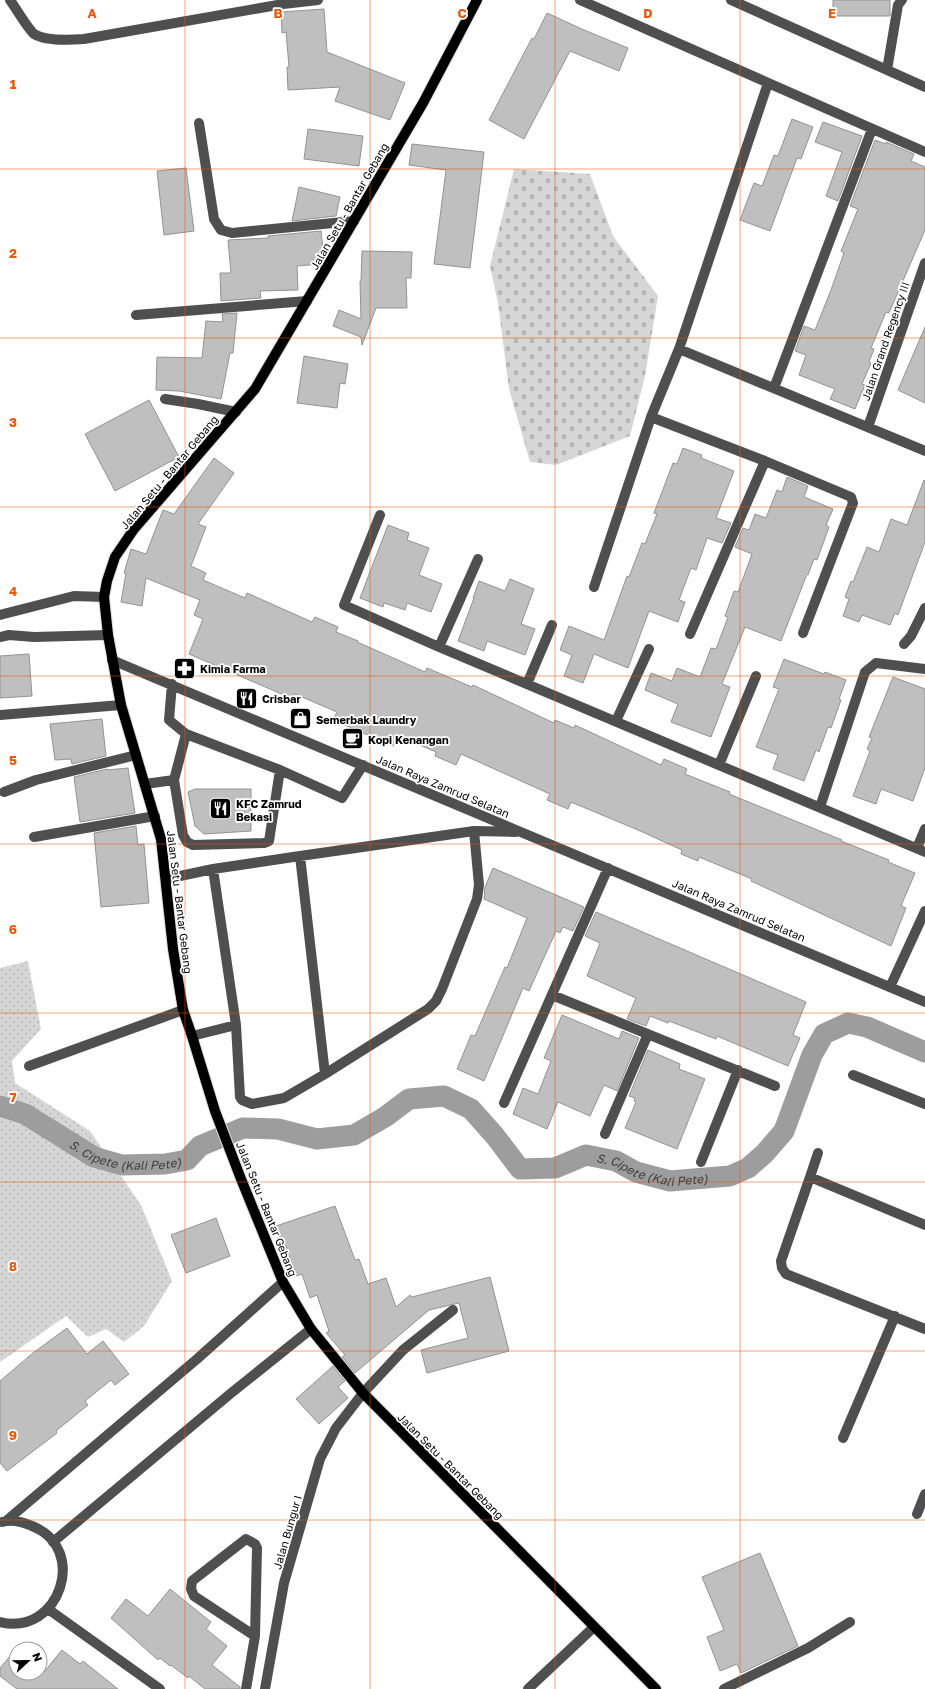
<svg xmlns="http://www.w3.org/2000/svg" width="925" height="1689" font-family="'Golos Text',sans-serif">
	<style>
		.grass { fill: url(#grass-dots) }
		.cemetery { fill: url(#cemetery-stones) }
		.lines { fill: none; stroke-linecap: round; stroke-linejoin: round }
		.canal { stroke: #9d9d9d; stroke-width: 21 }
		.building { fill: #bfbfbf; stroke: #939393 }
		.major-casing { stroke: #dbdbdb; stroke-width: 12 }
		.minor { stroke: #4f4f4f; stroke-width: 10 }
		.major { stroke: #000; stroke-width: 10 }
		.grid { fill: none; stroke: #e8590c; stroke-width: 1; stroke-opacity: 0.55 }
		.labels { text-anchor: middle; dominant-baseline: central; stroke-width: 3.5; stroke-linejoin: round; paint-order: stroke }
		.street-label { font-size: 11px; fill: #000; stroke: #fff }
		.poi-label { font-size: 11px; font-weight: bold; fill: #000; stroke: #fff; text-anchor: start }
		.water-label { font-size: 12px; font-style: italic; fill: #3e3e3e; stroke: #fff }
		.grid-label { font-size: 13px; text-anchor: middle; font-weight: bold; fill: #e8590c; stroke: #fff; stroke-width: 3.5; stroke-linejoin: round; paint-order: stroke }
	</style>
	<defs>
		<pattern id="grass-dots" width="8" height="8" patternUnits="userSpaceOnUse"><rect width="8" height="8" fill="#d6d6d6"/><path d="M2 2h.1M6 6h.1" fill="none" stroke="#b6b6b6" stroke-width="1.8" stroke-linecap="round"/></pattern>
		<pattern id="cemetery-stones" width="16" height="16" patternUnits="userSpaceOnUse"><rect width="16" height="16" fill="#d6d6d6"/><path d="M2 7V4a2 2 0 0 1 4 0v3zM10 15v-3a2 2 0 0 1 4 0v3z" fill="#b6b6b6"/></pattern>
	</defs>
	<rect width="100%" height="100%" fill="#fff"/>
	<path class="grass" d="M28,961L41,1029L12,1061L15,1083L90,1131L141,1205L172,1281L144,1326L124,1342L106,1329L88,1337L66,1316L0,1362V968Z"/>
	<path class="cemetery" d="M514,169L590,174L613,236L658,296L645,376L630,436L556,465L530,462L509,389L498,303L490,266Z"/>
	<g class="lines">
		<path class="canal" id="s1" d="M0,1106L25,1114L94,1157L122,1165L165,1164L187,1160L200,1146L243,1128L278,1129L317,1139L354,1135L385,1117L409,1099L444,1096L471,1109L495,1136L520,1169L555,1168L586,1155L616,1161L636,1172L670,1181L730,1176L748,1168L764,1154L784,1131L812,1055L824,1034L848,1023L867,1027L925,1052"/>
	</g>
	<path class="building" d="M833,0H890V16H833Z
		M324,9L327,52L405,83L390,120L335,101L340,87L288,90L287,67H289L286,32L282,33L281,12Z
		M547,13L584,30L628,48L619,71L570,51L524,139L489,120L532,38L534,39Z
		M792,119L813,127L801,159L797,158L770,231L740,220L754,183L762,186L774,155L778,156Z
		M823,122L862,136L838,201L826,196L842,152L815,142Z
		M308,129L363,136L359,166L304,159Z
		M875,140L886,144V142L914,154L911,161L925,167V230L889,313L886,312L871,348L874,349L869,362L871,363L862,384L865,385L855,409L830,399L835,389L799,375L806,355L795,351L804,326L815,330L831,290L844,253L841,251L858,209L850,206Z
		M412,144L484,152L470,268L434,264L446,170L409,165Z
		M186,168L194,231L164,235L157,171Z
		M299,187L340,197L336,216L292,221Z
		M321,231L324,259L321,264L297,266L298,290L260,291L261,298L221,301L220,273H231L228,240L268,238V236Z
		M362,251L412,252L411,278H406L407,308H376L362,345L361,337L333,326L339,310L361,319L360,281H361Z
		M237,313L233,353H230L221,399L179,391L156,390L157,357L202,358L206,321L223,322L222,314Z
		M925,327V403L898,390Z
		M304,356L348,364L345,384L340,383L337,408L297,403Z
		M149,400L179,457L115,491L85,434Z
		M683,448L702,455L701,458L734,471L716,518L731,523L722,543L707,538L696,570L691,568L679,600L685,602L678,622L649,611L628,668L594,654L583,683L564,676L572,655L560,650L569,626L604,640L627,576L629,577L642,543L645,544L657,514L654,513L673,463L677,464Z
		M214,458L234,473L198,524L206,527L191,566L206,573L203,580L245,598L247,593L312,622L315,617L338,627L336,632L358,641L357,642L425,672L427,668L472,687L473,685L554,723L555,720L574,728L575,725L661,765L664,759L687,769L685,774L730,792L729,794L842,840L841,841L889,860L888,862L915,873L901,906L906,908L891,946L751,881L752,879L699,857L698,861L681,854L682,850L638,830L571,802L568,809L547,800L550,794L461,754L456,765L435,756L436,752L397,735L393,746L333,720L337,712L295,694L293,699L189,654L203,619L194,615L200,600L146,578L142,606L121,602L126,573H124L131,549L146,554L163,510L174,514Z
		M787,477L808,486L804,497L833,509L826,525L829,527L817,560L814,559L808,575L807,574L781,641L745,627L722,684L730,687L711,737L671,722L678,704L645,690L651,673L672,681L677,668L700,677L711,648L716,649L728,617L725,616L734,591L738,592L752,554L735,547L743,528L749,530L755,514L766,518L777,490L782,492Z
		M924,480L925,481V542L898,615L895,613L890,625L862,615L859,622L843,616L849,599L845,597L851,581L853,582L867,547L879,552L891,519L907,525Z
		M388,525L409,533L407,540L429,548L419,575L442,584L431,612L407,603L405,610L384,603L383,607L360,598Z
		M510,579L534,589L521,624L535,629L525,655L487,641L484,651L458,641L474,598H473L479,581L505,591Z
		M29,654L32,696L0,698V656Z
		M784,659L824,674L825,672L846,680L839,699L841,700L831,728L828,727L819,752L816,750L804,781L773,769L778,755L756,747L779,689L773,687Z
		M893,677L925,689V768L913,801L881,789L876,804L853,796L870,751L867,749L872,738L869,737Z
		M102,719L106,756L72,764L71,759L55,760L50,724Z
		M128,768L135,813L80,822L74,777L107,769V770Z
		M195,789H251V831L204,834L195,826L188,792Z
		M136,826L138,845L144,844L149,903L101,907L94,833Z
		M493,868L584,907L573,931L563,927L560,933L556,931L529,991L523,988L484,1081L457,1069L471,1035L475,1036L505,967L507,968L527,918L484,899L485,887Z
		M596,912L806,1002L793,1035L800,1038L788,1066L717,1036L716,1039L669,1021L668,1023L650,1016L646,1026L627,1019L636,998L587,976L600,943L585,936Z
		M562,1015L619,1039L622,1031L639,1038L617,1091L604,1085L590,1116L558,1102L547,1129L513,1114L523,1088L538,1094L551,1061L544,1058Z
		M648,1050L680,1064L679,1069L705,1079L677,1149L625,1128L636,1102L634,1101L635,1098L629,1096Z
		M335,1206L355,1260L359,1259L368,1284L386,1278L396,1307L410,1295L412,1297L490,1277L509,1351L427,1373L421,1350L468,1338L459,1303L429,1310L355,1373L342,1357L345,1355L326,1333L329,1331L317,1295L310,1298L302,1274L296,1276L286,1246L283,1247L276,1226Z
		M216,1218L230,1256L186,1273L171,1235Z
		M67,1328L87,1354L103,1341L129,1374L115,1385L111,1380L85,1401L88,1405L56,1431L57,1433L7,1471L0,1463V1381L33,1353Z
		M333,1366L345,1381L338,1387L348,1398L319,1424L296,1399Z
		M760,1553L798,1646L741,1673L737,1664L720,1671L707,1637L724,1630L702,1577Z
		M170,1589L211,1622L206,1629L227,1646L212,1665L240,1687V1689H205L189,1676L188,1678L171,1665L170,1666L160,1658L158,1660L111,1618L126,1599L148,1616Z
		M16,1649V1673H40V1669L44,1672L62,1650L80,1664L83,1661L118,1689H17L0,1676V1668Z"/>
	<g class="lines">
		<defs>
			<path id="major" d="M477,0L423,103L255,389L134,529L115,557L107,581L104,597L108,635L121,705L161,839L173,949L183,1010L192,1036L215,1111L241,1179L283,1282L311,1329L363,1393L656,1689"/>
		</defs>
		<use href="#major" class="major-casing"/>
		<path class="minor" d="M10,0C15,7 28,29 34,34C45,41 71,40 84,39L283,4L318,0
			M580,0L925,152
			M731,0L925,87
			M887,70L898,5L902,0
			M768,83L679,349L651,417L765,461L851,497L853,503L803,633
			M199,123L214,219L221,230L232,233L354,221
			M136,315L307,301
			M679,349L925,451
			M774,388L872,129
			M165,399L198,404L236,412
			M868,427L925,263
			M380,515L344,605L439,647L925,852
			M594,587L651,417
			M0,615L74,596L104,597
			M690,634L765,461
			M0,637L9,635L34,637L108,635
			M904,644L911,636L925,608
			M439,647L478,559
			M112,660L925,1002
			M172,684L169,720L186,734L280,770L342,798L363,765
			M527,684L552,625
			M0,715L121,705
			M616,721L649,649
			M186,734L174,780L183,835L187,842L193,845L264,843L269,841L280,770
			M719,765L756,676
			M145,784L174,780
			M4,792L36,780L136,755
			M820,807L865,672L876,663L925,669
			M34,837L155,816
			M917,848L925,829
			M300,856L325,1074
			M213,869L236,1025L240,1097L242,1100L252,1104L284,1098L325,1074L428,1009L436,1001L442,989L477,899L479,885L474,831
			M166,879L213,869L300,856L474,831L516,832
			M890,987L925,911
			M552,995L775,1086
			M192,1036L236,1025
			M29,1066L183,1010
			M853,1075L925,1104
			M504,1103L608,868
			M605,1134L648,1034
			M701,1162L738,1070
			M810,1177L818,1153
			M925,1225L810,1177L781,1261L782,1268L786,1274L925,1329
			M843,1438L895,1316
			M917,1514L925,1494
			M6,1521L197,1359L283,1282
			M53,1542L230,1394L311,1329
			M48,1609L160,1689
			M0,1622C60,1637 89,1548 32,1526C23,1522 12,1519 2,1522
			M246,1689L255,1636L257,1548L255,1544L246,1539L192,1581L191,1589L194,1596L255,1636
			M265,1689L284,1583L320,1459L336,1428L363,1393L403,1350L453,1310
			M528,1689L594,1627
			M724,1689L808,1648L850,1622"/>
		<use href="#major" class="major"/>
	</g>
	<path class="grid" d="M185,0V1689M370,0V1689M555,0V1689M740,0V1689M0,169H925M0,338H925M0,507H925M0,676H925M0,844H925M0,1013H925M0,1182H925M0,1351H925M0,1520H925"/>
	<defs>
		<symbol id="pharmacy-square" viewBox="-11 -11 22 22"><rect x="-9" y="-9" width="18" height="18" rx="4" fill="#000" stroke="#fff"/><path d="M-2-6h4v4h4v4h-4v4h-4v-4h-4v-4h4Z" fill="#fff"/></symbol>
		<symbol id="restaurant-square" viewBox="-11 -11 22 22"><rect x="-9" y="-9" width="18" height="18" rx="4" fill="#000" stroke="#fff"/><path d="M-5-6h1v4h1v-4h1v4h1v-4h1v5L-1.5 .5V6h-2V.5L-5-1ZM5-6V6H3V1.5H1.5Q1.5-4 5-6Z" fill="#fff"/></symbol>
		<symbol id="shop-square" viewBox="-11 -11 22 22"><rect x="-9" y="-9" width="18" height="18" rx="4" fill="#000" stroke="#fff"/><path d="M-5-2.5h2.3a2.7 3.5 0 0 1 5.4 0H5L5.5 6h-11ZM-1.5-2.5h3a1.5 2.3 0 0 0-3 0Z" fill="#fff"/></symbol>
		<symbol id="cafe-square" viewBox="-11 -11 22 22"><rect x="-9" y="-9" width="18" height="18" rx="4" fill="#000" stroke="#fff"/><path d="M-5.5-4.5H6V0H3Q3 3.5 0 3.5H-2.5Q-5.5 3.5-5.5 0ZM3-3.2v2h1.7v-2ZM-6 4.5H4V6H-6Z" fill="#fff"/></symbol>
	</defs>
	<g fill-rule="evenodd">
		<use href="#pharmacy-square" x="172" y="656" width="25" height="25"/>
		<use href="#restaurant-square" x="234" y="686" width="25" height="25"/>
		<use href="#shop-square" x="288" y="706" width="25" height="25"/>
		<use href="#cafe-square" x="340" y="726" width="25" height="25"/>
		<use href="#restaurant-square" x="208" y="796" width="25" height="25"/>
	</g>
	<g class="labels">
		<g class="street-label">
			<text transform="translate(349 206) rotate(-60)">Jalan Setu - Bantar Gebang</text>
			<text transform="translate(885 341) rotate(-71)">Jalan Grand Regency III</text>
			<text transform="translate(169 472) rotate(-50)">Jalan Setu - Bantar Gebang</text>
			<text transform="translate(443 786) rotate(23)">Jalan Raya Zamrud Selatan</text>
			<text transform="translate(180 902) rotate(83)">Jalan Setu - Bantar Gebang</text>
			<text transform="translate(739 910) rotate(23)">Jalan Raya Zamrud Selatan</text>
			<text transform="translate(267 1209) rotate(68)">Jalan Setu - Bantar Gebang</text>
			<text transform="translate(451 1466) rotate(45)">Jalan Setu - Bantar Gebang</text>
			<text transform="translate(287 1532) rotate(-74)">Jalan Bungur I</text>
		</g>
		<g class="poi-label">
			<text x="200" y="668">Kimia Farma</text>
			<text x="262" y="698">Crisbar</text>
			<text x="316" y="719">Semerbak Laundry</text>
			<text x="368" y="739">Kopi Kenangan</text>
			<text x="236" y="803">KFC Zamrud<tspan x="236" dy="13">Bekasi</tspan></text>
		</g>
		<g class="water-label">
			<text stroke="none"><textPath href="#s1" startOffset="138">S. Cipete (Kali Pete)</textPath></text>
			<text stroke="none"><textPath href="#s1" startOffset="726">S. Cipete (Kali Pete)</textPath></text>
		</g>
	</g>
	<g class="grid-label">
		<text x="92" y="18">A</text>
		<text x="278" y="18">B</text>
		<text x="462" y="18">C</text>
		<text x="648" y="18">D</text>
		<text x="832" y="18">E</text>
		<text x="13" y="89">1</text>
		<text x="13" y="258">2</text>
		<text x="13" y="427">3</text>
		<text x="13" y="596">4</text>
		<text x="13" y="765">5</text>
		<text x="13" y="934">6</text>
		<text x="13" y="1102">7</text>
		<text x="13" y="1271">8</text>
		<text x="13" y="1440">9</text>
	</g>
	<g transform="translate(28 1661) rotate(68)"><circle r="19" fill="#ffffff" stroke="#999999"/>
	<path d="M0-3L7 15L0 10L-7 15Z" fill="#000000"/>
	<text y="-6" font-size="11" font-weight="bold" text-anchor="middle" fill="#000000">N</text>
	</g>
</svg>
